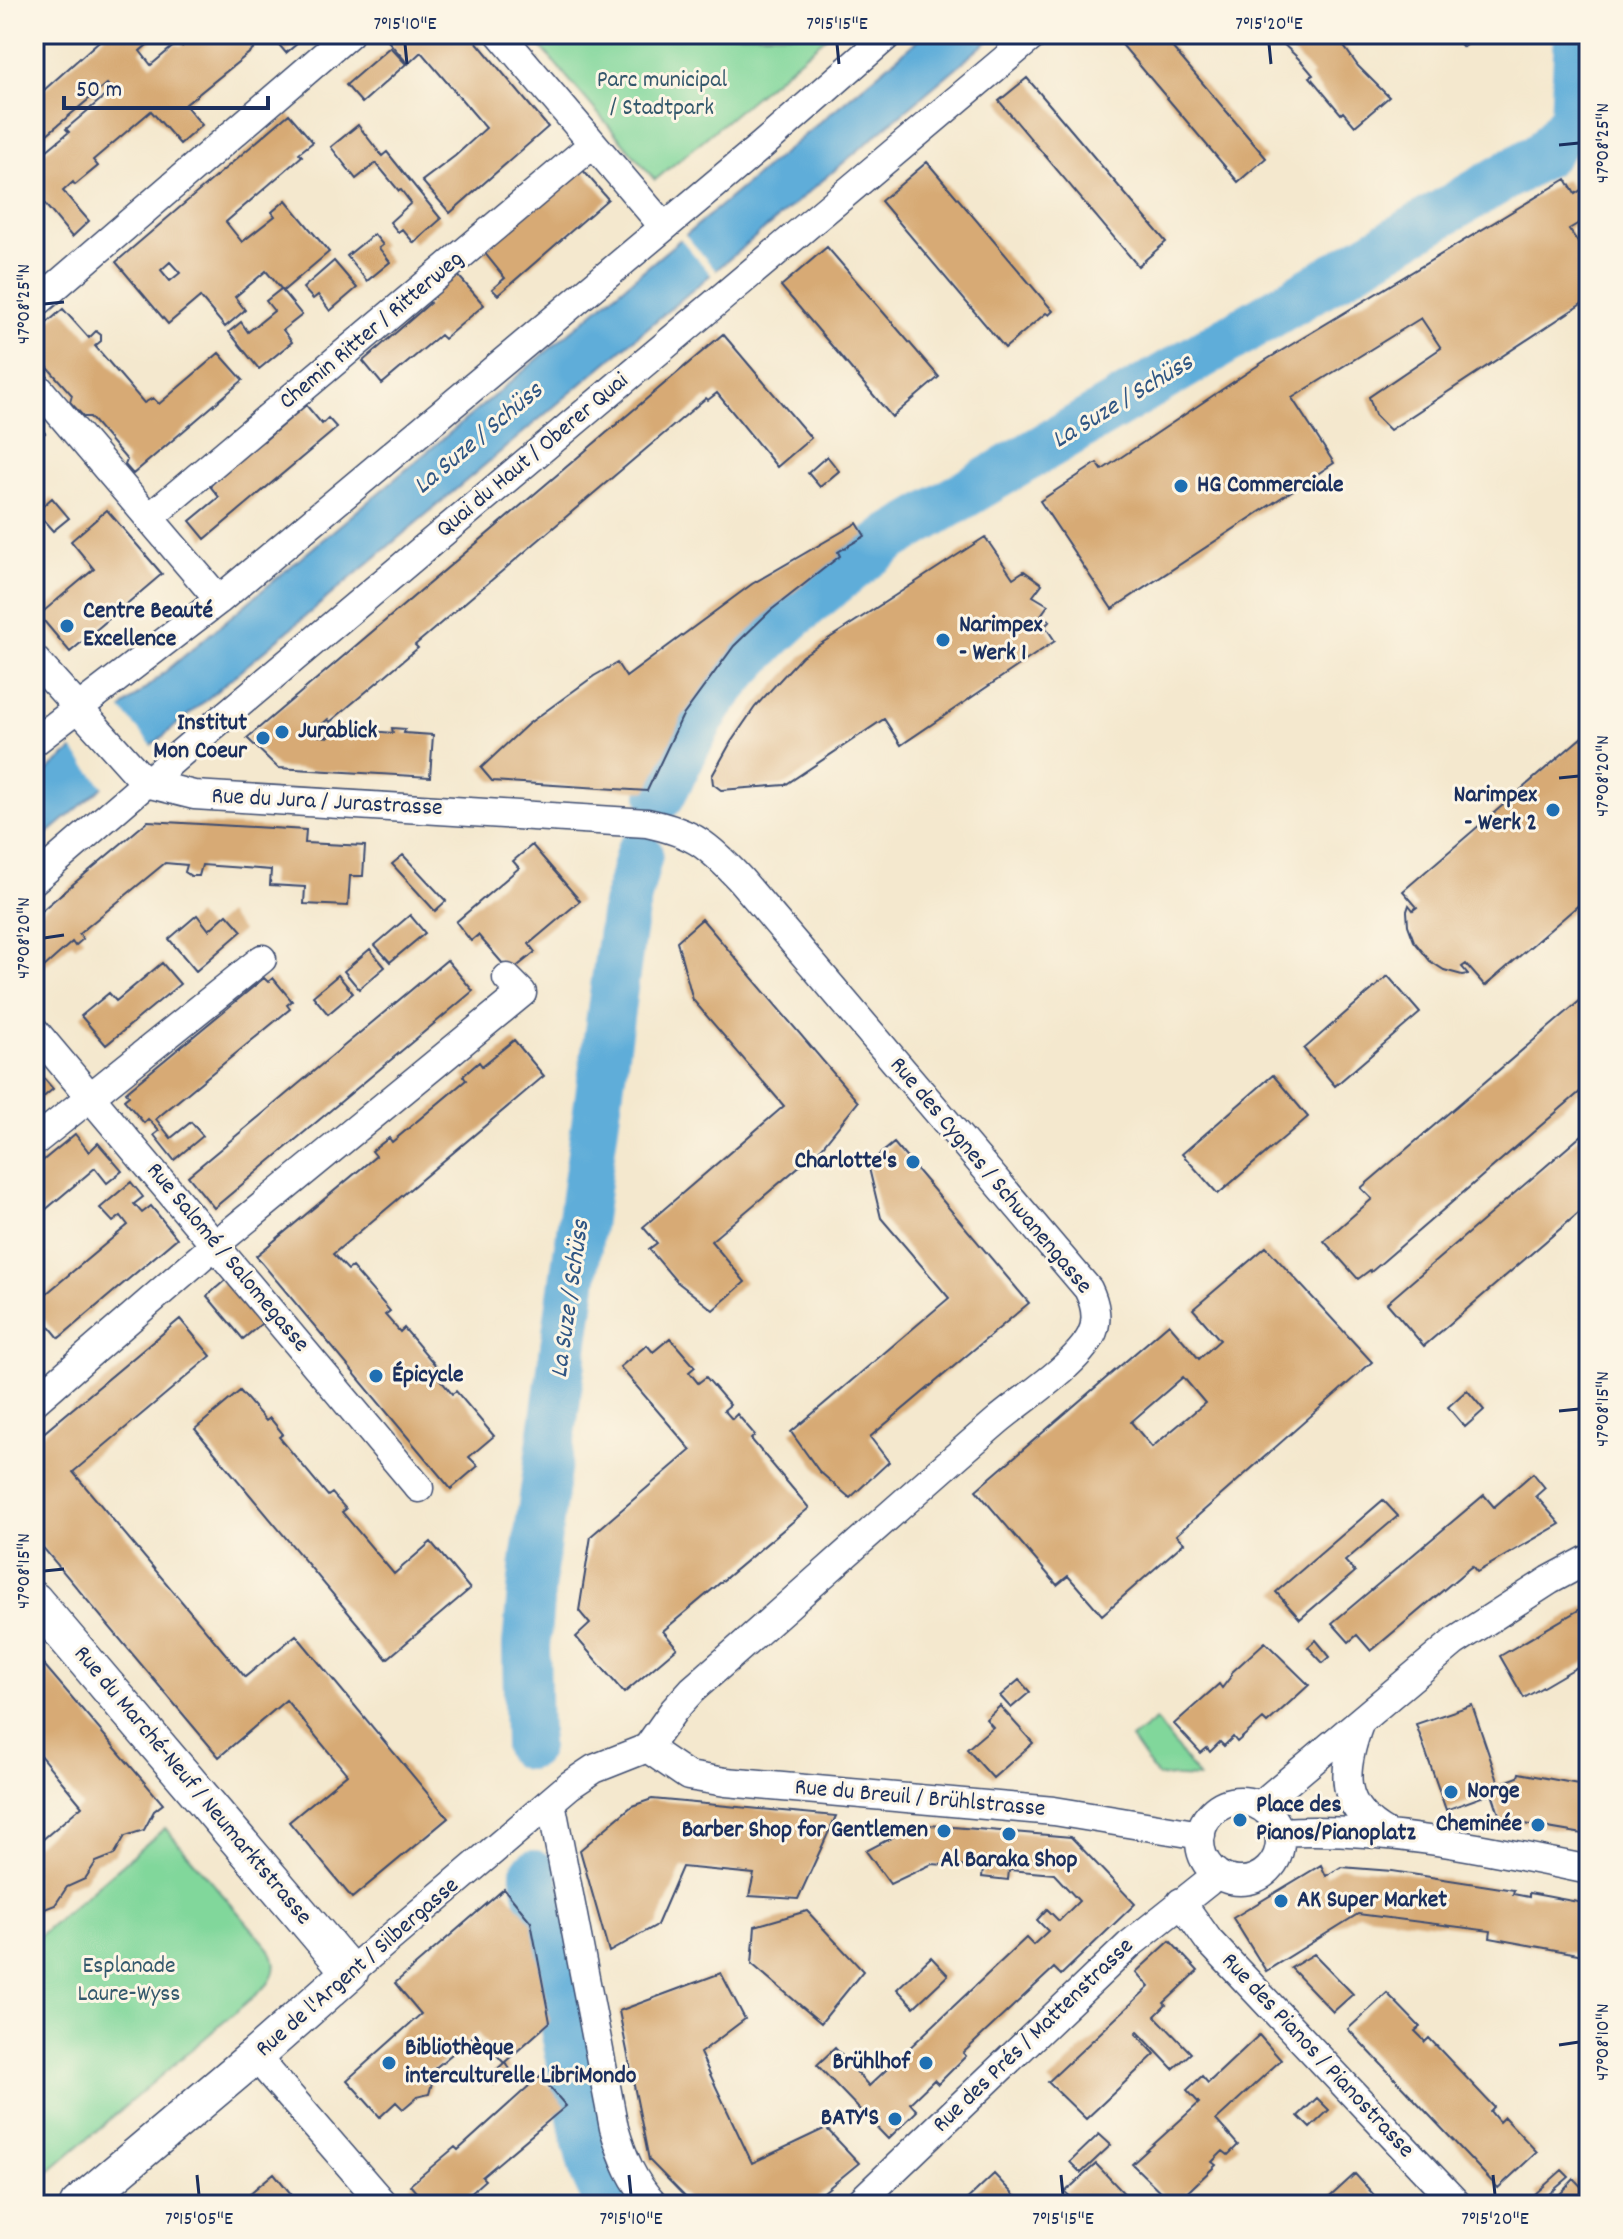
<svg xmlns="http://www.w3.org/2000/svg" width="1623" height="2239" font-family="Dekko,sans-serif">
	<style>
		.green { fill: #81d79b; stroke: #4e837c; stroke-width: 2 }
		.water { fill: #5fadd9; stroke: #3d6e9c; stroke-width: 2 }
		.pier { fill: #f4e8ce }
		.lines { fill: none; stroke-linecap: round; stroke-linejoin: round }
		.river { stroke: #5fadd9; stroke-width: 48 }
		.building { fill: #d7aa75; fill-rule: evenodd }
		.minor-casing { stroke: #3c4b6f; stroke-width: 31 }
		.major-casing { stroke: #3c4b6f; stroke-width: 39 }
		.minor { stroke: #fff; stroke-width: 28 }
		.major { stroke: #fff; stroke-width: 36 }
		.ticks { fill: none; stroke: #1b2f5e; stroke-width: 3 }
		.poi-dot { fill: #1f6fb2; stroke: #fcf5e5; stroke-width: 3 }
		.labels { text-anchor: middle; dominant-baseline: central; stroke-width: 6; stroke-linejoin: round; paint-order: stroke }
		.park-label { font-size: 24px; fill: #34596d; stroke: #fcf5e5 }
		.street-label { font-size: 24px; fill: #1b2f5e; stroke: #fcf5e5 }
		.poi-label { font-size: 24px; font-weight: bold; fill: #1b2f5e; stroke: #fcf5e5; text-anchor: start }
		.water-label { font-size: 26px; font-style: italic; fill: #2f5583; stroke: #fcf5e5 }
		.neatline { fill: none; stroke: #1b2f5e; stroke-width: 3 }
		.ticks-label { font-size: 20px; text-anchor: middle; fill: #1b2f5e }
	</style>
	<rect width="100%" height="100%" fill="#fcf5e5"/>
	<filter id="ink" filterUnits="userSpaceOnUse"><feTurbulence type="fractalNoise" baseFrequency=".0125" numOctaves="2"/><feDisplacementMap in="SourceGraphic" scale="16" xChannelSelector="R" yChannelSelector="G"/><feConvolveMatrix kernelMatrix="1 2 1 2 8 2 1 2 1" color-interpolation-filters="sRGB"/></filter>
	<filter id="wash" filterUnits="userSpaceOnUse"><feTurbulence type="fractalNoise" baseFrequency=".006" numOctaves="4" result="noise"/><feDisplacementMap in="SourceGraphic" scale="32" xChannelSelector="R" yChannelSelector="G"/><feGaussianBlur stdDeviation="1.8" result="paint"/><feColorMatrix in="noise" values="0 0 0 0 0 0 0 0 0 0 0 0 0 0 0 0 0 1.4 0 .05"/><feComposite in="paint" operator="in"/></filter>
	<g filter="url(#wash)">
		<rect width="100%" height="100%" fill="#f4e8ce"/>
		<path class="green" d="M530,34H830L655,180Z
			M1156,1720L1199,1778L1157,1776L1131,1739Z
			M165,1828L268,1947C277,1959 277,1973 267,1985L34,2184V1940Z"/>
		<path class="water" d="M925,34H996L34,845V782Z"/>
		<path class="pier" d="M683,232L718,273L713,277L678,236Z
			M119,706H124L121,709L152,746L156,743L157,747L106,790L72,749L68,750Z"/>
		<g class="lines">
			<path class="river" d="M661,796C678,764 693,728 714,699C763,633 828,586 892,537L1545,153L1574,118L1578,34
				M528,1746L526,1646L533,1570L625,909L639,854
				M534,1874L586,2142L594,2172L609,2205"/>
		</g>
		<g id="blocks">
			<path class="building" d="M34,34H52L34,49Z
				M107,34H160L140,51L151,65L176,44L182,46V40L188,34H241L254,49L185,105L202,125L180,144L151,111L93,160L98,166L75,185L73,182L63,191L89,221L72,237L34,191V161L69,132L66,129L112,90L107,84L34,145V99Z
				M270,34H300L304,38L286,53Z
				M382,34H470L548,127L450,213L422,181L455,156L486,128L421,52L408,64Z
				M1113,34H1161L1266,158L1238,182Z
				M1273,34H1335L1358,66L1389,97L1355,126L1343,112L1341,114L1310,77L1313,75L1302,62Z
				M1452,34H1479L1463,47Z
				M390,47L406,64L362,103L346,85Z
				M1027,78L1166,242L1138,266L999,101Z
				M289,114L313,142L299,153L302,156L226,222L242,242L275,216L272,212L286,200L329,252L283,291L266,271L235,297L245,310L225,327L200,297L168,324L116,262ZM170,262L180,273L170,281L161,270Z
				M358,125L382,156L387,152L441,219L414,243L402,229L398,232L390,222L411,203L401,190L399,191L376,163L356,179L331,147Z
				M927,162L1053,311L1049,315L1046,313L1005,348L881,201Z
				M581,168L608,199L498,295L492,289L505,278L483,251Z
				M1566,179L1575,194L1584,188L1589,196V217L1569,229L1589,259V299L1390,430L1375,415L1369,397L1441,348L1421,318L1292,398L1334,463L1112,609L1040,501L1097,463L1102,470L1266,360Z
				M374,234L383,245L379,248L390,262L367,281L347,256Z
				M827,247L939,377L892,417L781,286Z
				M334,261L357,288L330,311L318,295L313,299L303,288Z
				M456,273L484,305L444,339L440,335L382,384L363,361L430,303L427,298Z
				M281,289L302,315L283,330L292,342L259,369L229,332L241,322L248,332L274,311L266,301Z
				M63,309L89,338L96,331L101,335V341L95,346L144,403L153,398L159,404L219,353L243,380L133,474L125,465L127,460L90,417H84L70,402L72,395L34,352V334Z
				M723,334L811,438L777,467L717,393L708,400L706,398L415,645L418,648L330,722L328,719L317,729L312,728L311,735L328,737V729L335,731V725L347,726V729L393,733L392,728L405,729L404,733L433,735L430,777L278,768L247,738Z
				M306,405L322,424L328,418L337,428L205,539L190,521L219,497L210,486L261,437L264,441Z
				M34,420L45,433L34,442Z
				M827,456L839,471L820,487L808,473Z
				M52,498L69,518L53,531L36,512Z
				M107,510L162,574L70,652L39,615L94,569L71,541Z
				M857,523L865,536L838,552L840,556L770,611L734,646L682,717L647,791L492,781L481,768L528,724L594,676L617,663L626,677L752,584Z
				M985,537L1013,578L1024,571L1042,584L1033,596L1048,605L1041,615L1050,621L1045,626L1055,641L901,745L884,719L785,785L721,790L713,784L712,776L731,742L755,707L802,656Z
				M1589,731V896L1485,986L1466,964L1462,967L1468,974L1462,975L1444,970L1430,961L1414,941L1408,925L1407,911L1409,905L1413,910L1417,907L1403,891Z
				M148,821L306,830L305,843L365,846L363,876H350L348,906L304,904L305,887L270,885L271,870L202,865L199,876H191L185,872L187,865L165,863L86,928L79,934L83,939L75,946L72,942L34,976V917Z
				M532,845L580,901L529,944L535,952L510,972L478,935L471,941L456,922L519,868L513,861Z
				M403,855L446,901L435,911L392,864Z
				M227,914L242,931L196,971L169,939L197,915L209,930Z
				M410,915L425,933L390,962L375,945Z
				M702,919L858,1102L822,1147L711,1241L745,1282L713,1310L676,1281L649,1249L657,1243L643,1227L784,1106L693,1000L677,941Z
				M370,949L385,967L359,989L344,971Z
				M447,960L473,991L214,1208L188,1176Z
				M162,963L180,984L106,1045L81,1016L109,993L116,1001Z
				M338,975L353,993L328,1014L313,996Z
				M1388,976L1420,1013L1335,1086L1304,1049Z
				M264,978L268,982L273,978L292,1001L287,1005L290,1009L156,1119L171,1138L191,1122L203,1136L174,1160L154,1135L159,1131L152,1123L148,1119L144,1123L124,1100L129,1096L126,1092Z
				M1589,993V1084L1371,1272L1370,1270L1358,1279L1324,1241L1372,1199L1361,1188Z
				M514,1040L544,1076L333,1254L348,1270L352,1267L390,1311L385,1315L400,1332L404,1328L442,1373L438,1377L452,1394L456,1391L494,1436L469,1457L478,1466L451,1489L256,1256L376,1156L372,1151L389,1138L392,1142L466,1080L463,1076L479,1062L482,1066Z
				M34,1067L53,1089L34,1105Z
				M1273,1075L1308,1117L1218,1194L1182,1154Z
				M1589,1129V1204L1424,1346L1387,1303Z
				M75,1134L89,1152L98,1143L122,1171L107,1183L95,1168L38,1216L34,1211V1168Z
				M894,1143L1029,1303L870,1437L889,1462L850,1498L819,1471L791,1432L949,1298L881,1218L868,1164Z
				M131,1182L143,1197L134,1204L142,1213L151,1206L177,1238L59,1338L41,1316L34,1322V1304L128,1225L121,1216L113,1222L100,1208Z
				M1266,1247L1372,1362L1176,1535L1184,1543L1102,1615L1068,1576L1057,1585L976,1490L1169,1324L1199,1359L1220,1340L1193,1309ZM1183,1377L1205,1403L1152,1447L1131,1422Z
				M230,1276L267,1319L243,1339L207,1296Z
				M180,1319L211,1356L73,1472L245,1677L296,1635L448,1818L352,1898L289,1822L347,1774L286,1700L219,1757L34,1537V1441Z
				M670,1338L695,1367L689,1372L698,1383L706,1377L730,1405L724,1410L732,1419L737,1414L755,1435L751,1439L809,1508L663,1631L677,1648L624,1693L576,1637L590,1624L579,1611L591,1536L691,1450L620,1367L647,1345L653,1352Z
				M1467,1390L1484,1410L1465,1427L1448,1407Z
				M240,1391L266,1421L270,1418L283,1434L279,1437L328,1496L332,1493L346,1509L342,1512L394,1574L431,1542L470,1589L387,1659L195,1429Z
				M1533,1473L1545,1488L1536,1496L1560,1524L1477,1572L1472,1566L1371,1651L1357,1635L1349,1642L1332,1623L1484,1495L1494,1507Z
				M1383,1500L1398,1516L1345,1561L1355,1572L1300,1619L1276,1592Z
				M1589,1604V1660L1524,1698L1500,1656Z
				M1316,1640L1330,1657L1323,1663L1308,1647Z
				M1265,1642L1309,1685L1267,1723L1263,1719L1237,1742L1233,1737L1224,1746L1220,1742L1210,1752L1207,1748L1201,1753L1174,1724L1219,1684L1222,1688L1232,1675L1231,1673Z
				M34,1653L163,1804L154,1811L144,1830L125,1836L114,1855L96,1862L85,1879L67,1887L55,1905L37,1912L34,1917V1847L82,1806L34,1748Z
				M1019,1680L1030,1692L1011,1708L1000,1696Z
				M1472,1705L1499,1784L1518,1777L1519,1773L1589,1786V1835L1501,1820L1492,1793L1446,1810L1416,1724Z
				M1000,1706L1033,1743L993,1778L967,1749L993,1727L986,1719Z
				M652,1799L836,1816L798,1899L749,1896L754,1874L682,1867L657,1925L609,1952L580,1850L632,1806Z
				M929,1825L1071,1837L1135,1904L1061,1975L1054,1968L963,2053L966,2056L938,2084L934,2080L910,2103L917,2111L888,2139L817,2065L835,2048L869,2086L1026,1938L1033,1945L1048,1931L1037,1920L1047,1909L1059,1921L1079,1901L1054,1874L1009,1870L1008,1880L982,1877L983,1868L932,1864L890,1884L866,1851L906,1830Z
				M1321,1865L1326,1876L1341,1867L1392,1871L1514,1890L1513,1894L1529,1897V1893L1589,1904V1956L1490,1938L1491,1931L1358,1914L1266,1971L1233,1918Z
				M504,1889L531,1922L550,2022L505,2062L510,2069L493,2085L487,2078L504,2063L477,2033L427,2075L432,2083L429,2094L417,2097L403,2109L396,2102L380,2117L347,2080L421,2014L395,1983Z
				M807,1911L863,1971L821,2023L752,1964L755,1926Z
				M1170,1941L1198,1971L1164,2003L1166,2005L1155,2016L1191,2053L1173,2069L1138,2032L1136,2034L1155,2054L1086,2119L1048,2082L1149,1987L1136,1972Z
				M1314,1954L1353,1994L1333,2012L1291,1968Z
				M931,1957L948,1975L914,2007L897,1989Z
				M721,1973L745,2019L700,2053L752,2163L826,2128L859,2163L808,2205H693L649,2160L619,2011Z
				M1387,1993L1420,2027L1415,2031L1421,2037L1425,2042L1429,2038L1494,2107L1490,2111L1499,2122L1504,2117L1537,2152L1498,2188L1348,2029Z
				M1259,2035L1281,2060L1216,2120L1238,2145L1228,2155L1223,2151L1212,2162L1216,2165L1174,2205L1132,2164L1199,2103L1187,2090L1202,2076L1208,2083Z
				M540,2076L566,2106L482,2177L485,2180L467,2196L471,2197L478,2205H427L410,2185L455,2147L458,2150Z
				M1317,2098L1329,2110L1310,2128L1298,2116Z
				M1099,2134L1111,2145L1081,2173L1070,2162Z
				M1096,2164L1135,2205H1065L1072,2198L1065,2192Z
				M1562,2170L1569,2177L1541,2201L1535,2194Z
				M274,2173L300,2205H236Z
				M994,2174L1023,2205H961L976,2191Z
				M1355,2174L1383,2205H1321Z
				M1574,2179L1589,2195V2205H1550Z"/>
		</g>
	</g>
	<g filter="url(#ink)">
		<use href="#blocks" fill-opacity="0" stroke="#3c4b6f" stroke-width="2"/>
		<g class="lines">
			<defs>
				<path id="minor" d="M500,34L664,227
					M34,305L349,34
					M34,383L219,600
					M149,518L593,144
					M34,659L146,783L194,795L647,823C694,833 708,845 740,879L1088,1289C1095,1303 1099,1321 1091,1336C1076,1365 1023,1399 997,1421C894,1510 794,1601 692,1690L674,1710L647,1748
					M34,742L219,600L761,146L889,34
					M34,880L181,753L1035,34
					M34,1030L419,1488
					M34,1142L262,959
					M34,1402L216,1244L522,993L507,978
					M1359,1724C1342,1771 1338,1807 1387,1834
					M647,1748L688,1776L726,1782L1054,1811L1201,1835
					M1200 1841a40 40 0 1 1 80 0a40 40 0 1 1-80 0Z
					M551,1802L614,2128C623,2158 632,2181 654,2205
					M1259,1806L1454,1642L1550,1580L1589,1559
					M1280,1832C1383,1826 1488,1849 1589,1870
					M1181,1902L1209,1941L1458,2205
					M350,1972L570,1785L594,1769L647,1748
					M255,2056L384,2205
					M857,2205L1129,1945L1208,1882L1215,1872"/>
				<path id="major" d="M34,1600L350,1972L255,2056L78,2205"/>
			</defs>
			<use href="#minor" class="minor-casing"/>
			<use href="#major" class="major-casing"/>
			<use href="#minor" class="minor"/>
			<use href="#major" class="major"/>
		</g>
	</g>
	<path class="ticks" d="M405,44L407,64M837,44L839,64M1269,44L1271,64M1559,145L1579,143M44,304L64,302M1559,778L1579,776M44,938L64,935M1559,1411L1579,1409M44,1571L64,1569M1559,2045L1579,2042M197,2175L199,2195M629,2175L631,2195M1061,2175L1063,2195M1493,2175L1495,2195"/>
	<g class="poi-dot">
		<circle cx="1181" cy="486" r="8"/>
		<circle cx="67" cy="626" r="8"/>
		<circle cx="943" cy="640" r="8"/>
		<circle cx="282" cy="732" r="8"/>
		<circle cx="263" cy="738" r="8"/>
		<circle cx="1553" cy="810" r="8"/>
		<circle cx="913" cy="1162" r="8"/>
		<circle cx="376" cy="1376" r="8"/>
		<circle cx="1451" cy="1792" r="8"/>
		<circle cx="1240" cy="1820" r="8"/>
		<circle cx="1538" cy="1825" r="8"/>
		<circle cx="944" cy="1831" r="8"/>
		<circle cx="1009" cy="1834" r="8"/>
		<circle cx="1281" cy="1901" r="8"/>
		<circle cx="389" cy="2063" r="8"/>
		<circle cx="926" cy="2063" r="8"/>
		<circle cx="895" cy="2119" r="8"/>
	</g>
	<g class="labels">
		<g class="park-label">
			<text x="662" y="81">Parc municipal<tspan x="662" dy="28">/ Stadtpark</tspan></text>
			<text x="129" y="1967">Esplanade<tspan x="129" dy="28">Laure-Wyss</tspan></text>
		</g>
		<g class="street-label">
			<text transform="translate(372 331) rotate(-40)">Chemin Ritter / Ritterweg</text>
			<text transform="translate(533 456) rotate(-40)">Quai du Haut / Oberer Quai</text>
			<text transform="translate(327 803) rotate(3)">Rue du Jura / Jurastrasse</text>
			<text transform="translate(990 1176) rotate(50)">Rue des Cygnes / Schwanengasse</text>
			<text transform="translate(227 1258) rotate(50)">Rue Salomé / Salomegasse</text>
			<text transform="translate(192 1786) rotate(50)">Rue du Marché-Neuf / Neumarktstrasse</text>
			<text transform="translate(920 1799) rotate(5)">Rue du Breuil / Brühlstrasse</text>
			<text transform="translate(358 1968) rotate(-41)">Rue de l'Argent / Silbergasse</text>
			<text transform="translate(1034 2036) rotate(-44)">Rue des Prés / Mattenstrasse</text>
			<text transform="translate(1317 2056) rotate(47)">Rue des Pianos / Pianostrasse</text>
		</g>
		<g class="poi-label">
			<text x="1197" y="486">HG Commerciale</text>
			<text x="83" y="612">Centre Beauté<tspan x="83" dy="28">Excellence</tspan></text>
			<text x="959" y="626">Narimpex<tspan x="959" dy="28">- Werk 1</tspan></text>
			<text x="247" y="724" text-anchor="end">Institut<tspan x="247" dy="28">Mon Coeur</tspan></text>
			<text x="298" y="732">Jurablick</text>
			<text x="1537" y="796" text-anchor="end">Narimpex<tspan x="1537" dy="28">- Werk 2</tspan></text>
			<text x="897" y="1162" text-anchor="end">Charlotte's</text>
			<text x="392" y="1376">Épicycle</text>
			<text x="1467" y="1792">Norge</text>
			<text x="1256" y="1806">Place des<tspan x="1256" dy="28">Pianos/Pianoplatz</tspan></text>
			<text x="1522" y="1825" text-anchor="end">Cheminée</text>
			<text x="928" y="1831" text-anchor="end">Barber Shop for Gentlemen</text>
			<text x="1009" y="1861" text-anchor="middle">Al Baraka Shop</text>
			<text x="1297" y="1901">AK Super Market</text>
			<text x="405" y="2049">Bibliothèque<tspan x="405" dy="28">interculturelle LibriMondo</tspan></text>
			<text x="910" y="2063" text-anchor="end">Brühlhof</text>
			<text x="879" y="2119" text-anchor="end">BATY'S</text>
		</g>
		<g class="water-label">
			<text transform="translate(1123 402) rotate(-31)">La Suze / Schüss</text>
			<text transform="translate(479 439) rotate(-40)">La Suze / Schüss</text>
			<text transform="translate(571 1299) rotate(-82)">La Suze / Schüss</text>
		</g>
	</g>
	<rect width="1623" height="2239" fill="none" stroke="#fcf5e5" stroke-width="88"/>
	<path d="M64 96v12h204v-12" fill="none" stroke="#1b2f5e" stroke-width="4"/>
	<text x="76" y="96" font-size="24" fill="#1b2f5e" stroke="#fcf5e5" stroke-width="6" paint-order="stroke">50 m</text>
	<rect x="44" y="44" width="1535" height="2151" class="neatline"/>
	<g class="ticks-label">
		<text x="405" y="29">7°15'10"E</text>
		<text x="837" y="29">7°15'15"E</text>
		<text x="1269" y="29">7°15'20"E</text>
		<text transform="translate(1601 143) rotate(-90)" y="7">47°08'25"N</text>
		<text transform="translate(22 304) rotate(-90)" y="7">47°08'25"N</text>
		<text transform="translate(1601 776) rotate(-90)" y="7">47°08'20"N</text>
		<text transform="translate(22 938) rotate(-90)" y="7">47°08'20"N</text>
		<text transform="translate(1601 1409) rotate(-90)" y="7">47°08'15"N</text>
		<text transform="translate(22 1571) rotate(-90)" y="7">47°08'15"N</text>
		<text transform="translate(1601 2042) rotate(-90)" y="7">47°08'10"N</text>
		<text x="199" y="2224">7°15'05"E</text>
		<text x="631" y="2224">7°15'10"E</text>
		<text x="1063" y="2224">7°15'15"E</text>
		<text x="1495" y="2224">7°15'20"E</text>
	</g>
</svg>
